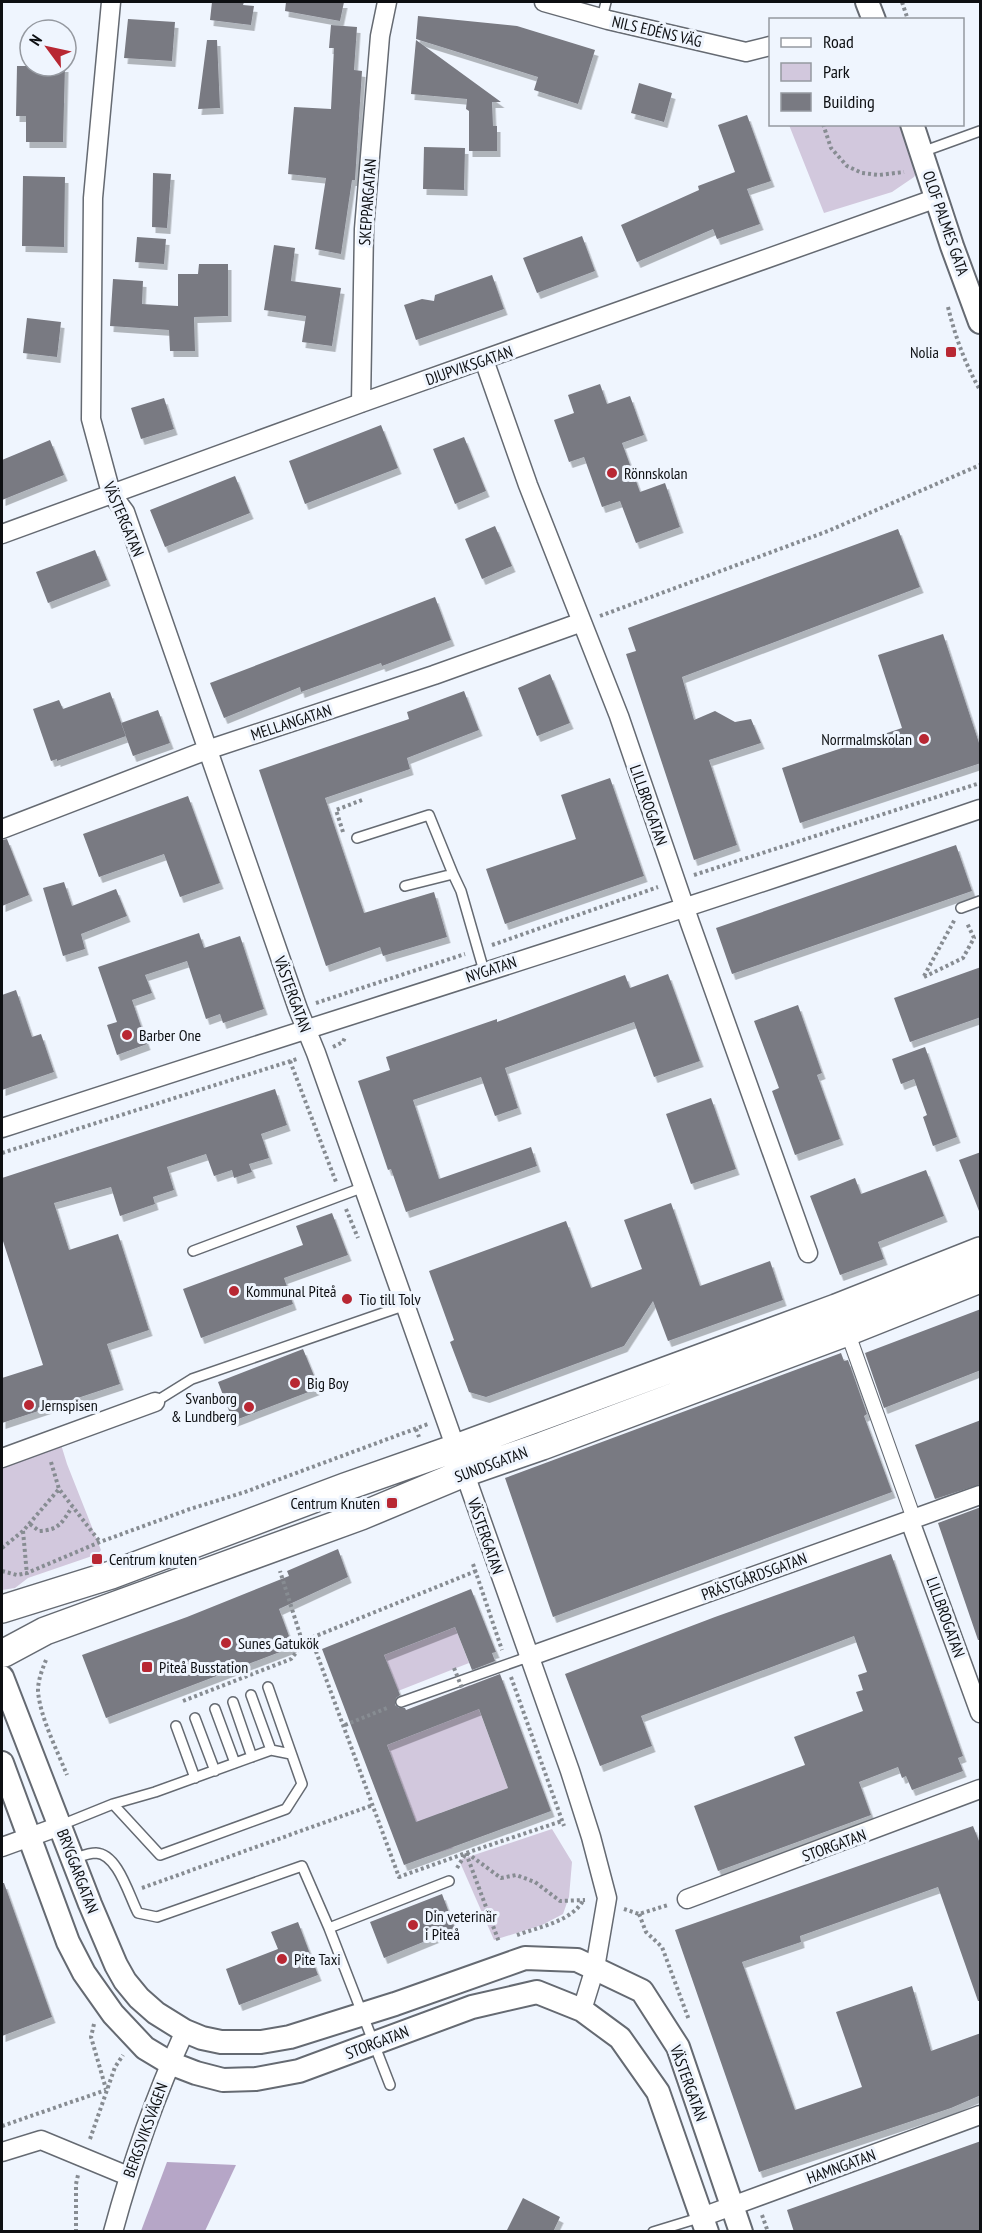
<svg xmlns="http://www.w3.org/2000/svg" width="982" height="2233" font-family="'PT Sans Narrow',sans-serif">
	<style>
		.green { fill: #d2c8dd }
		.forest { fill: #b6a6c7 }
		.building { fill: #797a82; fill-rule: evenodd; filter: url(#shadow) }
		.lines { fill: none; stroke-linecap: round; stroke-linejoin: round }
		.service-casing { stroke: #656a72; stroke-width: 12 }
		.pedestrian-casing { stroke: #656a72; stroke-width: 16 }
		.minor-casing { stroke: #656a72; stroke-width: 21 }
		.tertiary-casing { stroke: #656a72; stroke-width: 26 }
		.secondary-casing { stroke: #656a72; stroke-width: 30 }
		.path { stroke: #878c92; stroke-width: 4; stroke-dasharray: 3 3; stroke-linecap: butt }
		.service { stroke: #fff; stroke-width: 9 }
		.pedestrian { stroke: #fff; stroke-width: 14 }
		.minor { stroke: #fff; stroke-width: 18 }
		.tertiary { stroke: #fff; stroke-width: 22 }
		.secondary { stroke: #fff; stroke-width: 27 }
		.path-bridge { stroke: #878c92; stroke-width: 4; stroke-dasharray: 3 3; stroke-linecap: butt }
		.poi-dot { fill: #b82733; stroke: #eff5fe; stroke-width: 2 }
		.labels { text-anchor: middle; dominant-baseline: central; stroke-width: 6; stroke-linejoin: round; paint-order: stroke }
		.street-label { font-size: 16px; fill: #0d0f12; stroke: #eff5fe }
		.poi-label { font-size: 16px; fill: #0d0f12; stroke: #eff5fe; text-anchor: start }
	</style>
	<defs>
		<filter id="shadow"><feDropShadow dx="3.5" dy="6" stdDeviation="0" flood-color="#0004"/></filter>
	</defs>
	<rect width="100%" height="100%" fill="#eff5fe"/>
	<path class="green" d="M789,125H899L909,149L920,165L914,177L892,192L824,213Z
		M59,1438L67,1464L101,1550L98,1554L28,1578L15,1588L2,1590V1462Z
		M455,1627L469,1663L398,1691L384,1655Z
		M470,1685L508,1788L440,1813L453,1848L428,1856L387,1745L463,1715L454,1692Z
		M552,1829L572,1862L569,1897L563,1914L542,1925L494,1940L459,1860Z"/>
	<path class="forest" d="M167,2162L236,2165L205,2231H141Z"/>
	<path class="building" d="M212,2H244L243,5L254,6L251,25L210,20Z
		M286,2H344L340,21L285,11Z
		M418,16L517,26L595,50L578,104L534,90L538,77L416,39Z
		M128,19L175,22L172,61L124,58Z
		M331,25L357,27L354,70L362,71L355,180H352L341,254L315,249L326,178L288,174L294,107L331,109L334,48H329Z
		M207,40H217L220,108L198,109Z
		M416,40L501,102H492L493,126H497V151H469V111L466,109L467,99L411,94Z
		M17,66H65L63,142H26V116H16Z
		M639,83L672,93L664,122L631,113Z
		M747,115L771,181L747,189L760,224L717,239L713,229L637,262L621,225L699,190L698,186L735,172L718,125Z
		M424,147L465,148L464,190L423,189Z
		M153,173L171,174L167,228L152,227Z
		M23,176L65,177L64,247L22,246Z
		M582,236L595,271L537,293L523,258Z
		M137,237L166,239L164,264L135,262Z
		M274,245L295,248L291,281L341,288L332,346L302,342L306,316L264,310Z
		M199,264H228V316L194,317L195,351H170L169,330L110,326L113,279L143,281L142,304L178,306V274H198Z
		M492,275L504,309L416,340L404,305L422,299L434,301L435,295Z
		M27,318L61,322L57,357L23,353Z
		M600,384L607,404L630,396L644,435L622,443L640,492L665,483L680,527L636,543L620,501L602,507L584,457L569,462L554,420L574,413L568,395Z
		M164,398L174,429L141,439L131,408Z
		M381,425L398,468L305,504L289,461Z
		M464,437L486,491L455,504L433,449Z
		M50,440L64,475L2,500V460Z
		M235,476L250,513L165,547L150,510Z
		M495,526L512,566L482,579L465,539Z
		M898,529L920,587L682,677L694,720L715,711L735,722L751,719L761,743L709,760L737,845L694,860L626,654L636,651L628,628Z
		M95,550L107,580L48,603L36,572Z
		M435,597L451,640L382,666L381,663L301,692L300,687L224,718L210,683Z
		M943,634L981,749V763L800,823L782,768L902,728L878,655Z
		M550,674L570,723L537,736L518,688Z
		M464,691L479,730L407,758L410,769L325,798L364,913L434,892L447,937L383,956L380,947L326,966L259,770L409,719L407,712Z
		M110,692L126,736L57,761V759L51,761L33,709L59,700L63,709Z
		M158,710L170,743L133,756L121,723Z
		M610,778L644,876L505,924L486,869L576,839L561,795Z
		M188,796L220,883L180,897L164,854L99,877L83,834Z
		M7,839L29,895L2,906V840Z
		M956,845L972,891L732,974L716,928Z
		M64,882L72,906L116,889L127,916L81,934L85,949L63,956L43,888Z
		M199,933L204,948L240,936L264,1009L223,1023L220,1014L206,1019L187,961L145,975L152,993L132,1000L147,1044L117,1055L107,1025L117,1022L98,967Z
		M981,967V1017L910,1042L894,998Z
		M668,974L700,1061L654,1077L634,1022L505,1068L518,1108L495,1116L481,1077L413,1100L439,1179L531,1147L537,1166L406,1212L391,1169L388,1170L358,1081L390,1070L386,1057L436,1040L497,1019V1022L625,975L630,988Z
		M16,990L32,1037L41,1034L54,1072L2,1090V995Z
		M798,1005L822,1073L817,1075L840,1139L795,1155L772,1091L779,1088L754,1021Z
		M925,1047L957,1137L933,1146L923,1117L927,1115L914,1079L901,1084L892,1059Z
		M275,1089L287,1125L261,1134L269,1158L249,1164L252,1172L234,1178L232,1170L214,1176L206,1154L167,1167L174,1190L153,1197L155,1204L120,1216L111,1187L54,1203L69,1250L118,1234L149,1330L107,1344L120,1384L2,1423V1378L43,1365L2,1238V1178Z
		M711,1098L736,1169L691,1184L666,1114Z
		M981,1152V1211H979L959,1160Z
		M926,1170L944,1216L878,1242L884,1259L840,1275L810,1196L855,1178L861,1194Z
		M671,1203L700,1286L770,1261L783,1300L668,1341L653,1301L624,1346L486,1397L469,1392L450,1342L454,1340L429,1271L566,1221L591,1288L642,1269L624,1220Z
		M332,1213L348,1255L284,1278L293,1304L201,1338L183,1289L303,1245L296,1226Z
		M981,1309V1370L884,1408L865,1353Z
		M303,1349L319,1388L233,1421L218,1382Z
		M841,1353L844,1361L848,1360L867,1414L864,1416L892,1492L553,1617L505,1478Z
		M981,1420V1484L935,1499L915,1445Z
		M981,1507V1640H978L938,1523Z
		M338,1549L348,1577L279,1609L293,1647L106,1718L82,1655L187,1617L289,1576L287,1571Z
		M891,1554L963,1756L958,1758L963,1771L912,1790L906,1776L902,1778L898,1767L859,1782L871,1815L718,1871L694,1806L805,1765L794,1737L863,1711L856,1692L863,1690L858,1675L867,1672L854,1636L641,1716L652,1746L600,1766L565,1674L715,1617Z
		M471,1589L496,1652L492,1653L495,1661L472,1670L455,1627L384,1655L400,1695L396,1698L395,1705L399,1708H405L406,1710L500,1674L551,1811L404,1865L322,1649ZM479,1709L508,1788L416,1822L387,1745Z
		M973,1826L981,1846V2001H978L938,1887L800,1936L801,1942L742,1962L795,2110L862,2087L836,2012L912,1986L931,2051L981,2033V2095L951,2108L759,2172L675,1930Z
		M2,1883H4L52,2017L2,2036Z
		M442,1894L455,1929L384,1958L370,1922Z
		M298,1922L318,1975L239,2005L226,1969L278,1949L271,1932Z
		M981,2141V2232H794L787,2210Z
		M523,2198L560,2217L553,2232H506Z"/>
	<g class="lines">
		<defs>
			<path id="service" d="M602,18L606,2
				M922,152L980,131
				M357,838L429,815L453,874
				M405,886L453,874L461,891L484,971
				M961,908L980,901
				M193,1251L364,1187
				M155,1402L192,1379L406,1305
				M251,1695L271,1750
				M233,1702L252,1757
				M401,1702L528,1657
				M215,1709L235,1763
				M195,1718L215,1771
				M176,1726L195,1778
				M113,1804L160,1855L286,1809L302,1784L268,1687
				M61,1825L113,1804L155,1792L271,1750L291,1754
				M72,1859C79,1857 88,1853 96,1853C118,1854 129,1896 138,1913L157,1917L302,1866L329,1928L390,2085
				M329,1928L449,1881
				M653,2232L702,2217"/>
			<path id="pedestrian" d="M851,1342L914,1519"/>
			<path id="minor" d="M111,2L93,198L91,419L111,493L125,512L298,1009L316,1053L570,1771L591,1837L607,1898L595,1968L582,2010
				M544,2L608,20L746,52L770,46
				M484,360L528,485L619,716L690,923L808,1253
				M361,403L364,229L380,36L387,2
				M2,534L361,403L937,198
				M2,829L207,750L434,675L582,622
				M2,1128C328,1021 656,920 980,809
				M2,1458L155,1402
				M910,1521L980,1713
				M528,1657L980,1495
				M2,1847L60,1826
				M687,1899L980,1789
				M2,2152L41,2140L128,2176
				M702,2217L980,2115
				M113,2232C132,2162 155,2096 185,2031"/>
			<path id="tertiary" d="M867,2L874,20
				M912,124L952,246L980,322
				M2,1677L90,1904L116,1965L125,1981L139,1998L156,2013L185,2031L202,2038L221,2042H261L290,2037L395,2004L525,1958L577,1960L642,1991L678,2047L741,2232
				M2,1763L68,1942L84,1973L113,2014L145,2048L170,2063L196,2073L223,2080L256,2079L299,2071L472,2007L537,1992L582,2010L620,2038L658,2092L707,2232"/>
			<path id="secondary" d="M2,1609L111,1575L345,1487L456,1448L836,1308L980,1251
				M4,1653L45,1631L361,1516L464,1473L542,1446L847,1332L980,1279"/>
		</defs>
		<use href="#service" class="service-casing"/>
		<use href="#pedestrian" class="pedestrian-casing"/>
		<use href="#minor" class="minor-casing"/>
		<use href="#tertiary" class="tertiary-casing"/>
		<use href="#secondary" class="secondary-casing"/>
		<path class="path" d="M902,2L908,20
			M823,124L831,148L847,166L862,173L879,175L904,172
			M948,307C955,336 965,364 980,390
			M600,616L828,531L980,465
			M343,832L336,810L362,800
			M694,875L980,783
			M492,945L658,887
			M924,976L955,919
			M924,977L963,958L974,938L967,923
			M316,1003L465,954
			M333,1047L343,1042L345,1037
			M290,1061L336,1182
			M2,1153L297,1059
			M346,1209L358,1238
			M416,1429L419,1437
			M51,1462L59,1489L100,1542
			M30,1524L39,1531C59,1530 62,1523 72,1507
			M23,1531L27,1575
			M2,1548L23,1531L59,1489
			M473,1564L502,1650
			M2,1571L17,1575L27,1573L100,1542L190,1509L245,1492L428,1424
			M476,1571L311,1638L399,1877L466,1853L499,1942
			M46,1660C42,1670 38,1680 38,1691C40,1717 57,1750 67,1775
			M511,1677L564,1826
			M183,1701L291,1659L303,1644L280,1571
			M345,1725L387,1708
			M467,1853L501,1878L516,1875L535,1882L560,1901L585,1900
			M457,1868L466,1853L562,1821
			M142,1888L373,1805
			M624,1909L639,1914L668,1905
			M639,1914L646,1932L662,1947L689,2020
			M517,1935C539,1927 573,1921 584,1899
			M94,2024L91,2037L106,2089
			M2,2126L106,2090
			M90,2139L115,2067L123,2055
			M762,2215L768,2232
			M76,2232V2184L78,2175"/>
		<use href="#service" class="service"/>
		<use href="#pedestrian" class="pedestrian"/>
		<use href="#minor" class="minor"/>
		<use href="#tertiary" class="tertiary"/>
		<use href="#secondary" class="secondary"/>
		<path class="path-bridge" d="M454,1668L462,1688"/>
	</g>
	<g class="poi-dot">
		<rect x="945" y="346" width="12" height="12" rx="3"/>
		<circle cx="612" cy="473" r="6"/>
		<circle cx="924" cy="739" r="6"/>
		<circle cx="127" cy="1035" r="6"/>
		<circle cx="234" cy="1291" r="6"/>
		<circle cx="347" cy="1299" r="6"/>
		<circle cx="295" cy="1383" r="6"/>
		<circle cx="29" cy="1405" r="6"/>
		<circle cx="249" cy="1407" r="6"/>
		<rect x="386" y="1497" width="12" height="12" rx="3"/>
		<rect x="91" y="1553" width="12" height="12" rx="3"/>
		<circle cx="226" cy="1643" r="6"/>
		<rect x="141" y="1661" width="12" height="12" rx="3"/>
		<circle cx="413" cy="1925" r="6"/>
		<circle cx="282" cy="1959" r="6"/>
	</g>
	<g class="labels">
		<g class="street-label">
			<text transform="translate(657 31) rotate(13)">NILS EDÉNS VÄG</text>
			<text transform="translate(367 202) rotate(-86)">SKEPPARGATAN</text>
			<text transform="translate(946 223) rotate(71)">OLOF PALMES GATA</text>
			<text transform="translate(469 365) rotate(-19)">DJUPVIKSGATAN</text>
			<text transform="translate(124 519) rotate(67)">VÄSTERGATAN</text>
			<text transform="translate(291 722) rotate(-18)">MELLANGATAN</text>
			<text transform="translate(649 805) rotate(71)">LILLBROGATAN</text>
			<text transform="translate(491 969) rotate(-18)">NYGATAN</text>
			<text transform="translate(293 994) rotate(70)">VÄSTERGATAN</text>
			<text transform="translate(491 1464) rotate(-20)">SUNDSGATAN</text>
			<text transform="translate(486 1536) rotate(71)">VÄSTERGATAN</text>
			<text transform="translate(754 1576) rotate(-20)">PRÄSTGÅRDSGATAN</text>
			<text transform="translate(946 1617) rotate(70)">LILLBROGATAN</text>
			<text transform="translate(834 1845) rotate(-20)">STORGATAN</text>
			<text transform="translate(78 1871) rotate(69)">BRYGGARGATAN</text>
			<text transform="translate(377 2042) rotate(-21)">STORGATAN</text>
			<text transform="translate(689 2083) rotate(70)">VÄSTERGATAN</text>
			<text transform="translate(145 2130) rotate(-70)">BERGSVIKSVÄGEN</text>
			<text transform="translate(841 2166) rotate(-20)">HAMNGATAN</text>
		</g>
		<g class="poi-label">
			<text x="939" y="352" text-anchor="end">Nolia</text>
			<text x="624" y="473">Rönnskolan</text>
			<text x="912" y="739" text-anchor="end">Norrmalmskolan</text>
			<text x="139" y="1035">Barber One</text>
			<text x="246" y="1291">Kommunal Piteå</text>
			<text x="359" y="1299">Tio till Tolv</text>
			<text x="307" y="1383">Big Boy</text>
			<text x="237" y="1398" text-anchor="end">Svanborg<tspan x="237" dy="18">&amp; Lundberg</tspan></text>
			<text x="41" y="1405">Jernspisen</text>
			<text x="380" y="1503" text-anchor="end">Centrum Knuten</text>
			<text x="109" y="1559">Centrum knuten</text>
			<text x="238" y="1643">Sunes Gatukök</text>
			<text x="159" y="1667">Piteå Busstation</text>
			<text x="425" y="1916">Din veterinär<tspan x="425" dy="18">i Piteå</tspan></text>
			<text x="294" y="1959">Pite Taxi</text>
		</g>
	</g>
	<rect width="982" height="2233" fill="none" stroke="#0d0f12" stroke-width="6"/>
	<rect x="769" y="18" width="195" height="108" fill="#eff5fe" stroke="#9599a0" stroke-width="1.5"/>
	<rect x="781" y="38" width="30" height="9" fill="#ffffff" stroke="#9599a0" stroke-width="1.5"/>
	<text x="823" y="48" font-size="18" fill="#0d0f12">Road</text>
	<rect x="781" y="63" width="30" height="18" fill="#d2c8dd" stroke="#9599a0" stroke-width="1.5"/>
	<text x="823" y="78" font-size="18" fill="#0d0f12">Park</text>
	<rect x="781" y="93" width="30" height="18" fill="#797a82" stroke="#9599a0" stroke-width="1.5"/>
	<text x="823" y="108" font-size="18" fill="#0d0f12">Building</text>
	<g transform="translate(48 48) rotate(303)"><circle r="28" fill="#eff5fe" stroke="#9599a0" stroke-width="1.5"/>
	<path d="M0-4.5L10 22L0 15L-10 22Z" fill="#b82733"/>
	<text y="-9" font-size="16" font-weight="bold" text-anchor="middle" fill="#0d0f12">N</text>
	</g>
</svg>
